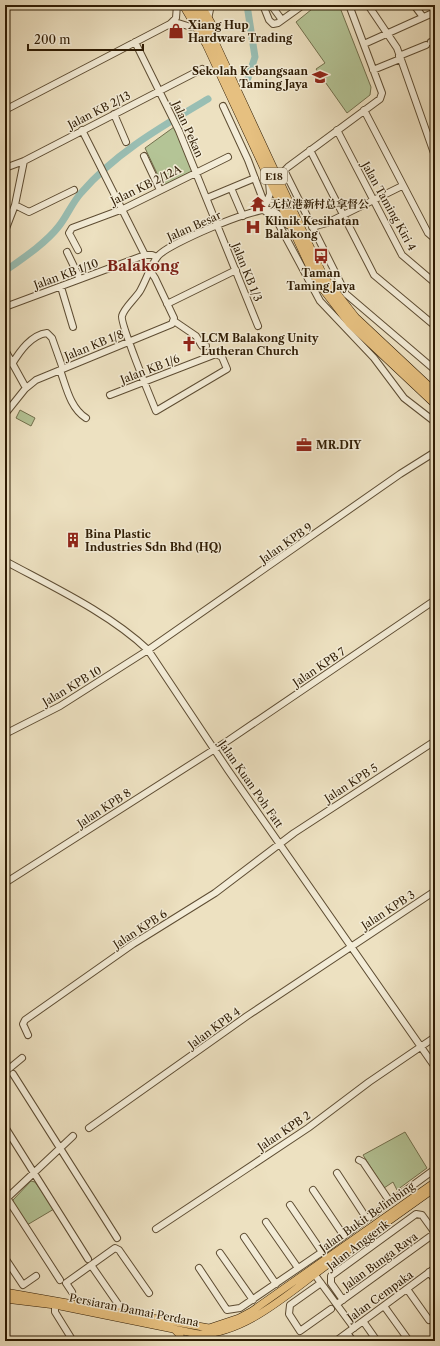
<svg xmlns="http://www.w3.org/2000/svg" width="440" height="1346" font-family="'Libre Caslon Text','Noto Serif SC',serif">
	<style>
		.green { fill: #b4c496; stroke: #72704d }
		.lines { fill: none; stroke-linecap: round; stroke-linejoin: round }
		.river { stroke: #99beb3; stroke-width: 7 }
		.minor-casing { stroke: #5e4d33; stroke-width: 8 }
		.major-casing { stroke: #2f1c04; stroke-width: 8 }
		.highway-casing { stroke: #2f1c04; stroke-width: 10 }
		.minor { stroke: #f3ecd7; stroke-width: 6 }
		.major { stroke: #e6c080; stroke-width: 7 }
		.highway { stroke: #e6c080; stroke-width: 9 }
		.labels { text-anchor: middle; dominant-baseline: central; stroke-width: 3; stroke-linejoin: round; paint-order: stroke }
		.shield { fill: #f3ecd7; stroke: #6a5a43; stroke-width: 1 }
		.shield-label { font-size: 10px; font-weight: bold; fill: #2f1c04 }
		.poi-label { font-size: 11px; font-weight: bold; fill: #2f1c04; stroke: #f3ecd7; text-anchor: start }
		.street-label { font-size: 11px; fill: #2f1c04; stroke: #f3ecd7 }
		.district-label { font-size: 15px; font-weight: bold; fill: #7a1f14; stroke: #f3ecd7 }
	</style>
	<rect width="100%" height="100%" fill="#ede1c1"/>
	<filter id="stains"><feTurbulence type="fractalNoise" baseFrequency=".005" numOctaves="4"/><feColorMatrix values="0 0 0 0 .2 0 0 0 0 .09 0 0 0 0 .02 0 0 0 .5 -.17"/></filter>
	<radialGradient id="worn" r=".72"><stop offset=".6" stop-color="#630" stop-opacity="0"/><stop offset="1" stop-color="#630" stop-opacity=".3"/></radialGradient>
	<path class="green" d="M317,5H339L371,87L370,95L347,113L316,69L325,63L296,22Z
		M174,127L193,171L163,186L145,148Z
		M20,410L35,418L31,426L16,418Z
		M405,1132L427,1168L397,1190L393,1182L384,1188L363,1155Z
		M31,1181L35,1182L54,1209L27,1225L13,1203V1200Z"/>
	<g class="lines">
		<path class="river" d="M246,84L255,57L247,5
			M5,271C22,259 46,243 59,226C67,216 72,203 81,193C116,152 163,126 208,99"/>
		<defs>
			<path id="minor" d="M263,5L269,20L273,24L278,23L303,5
				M271,5L282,20
				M349,5L382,93L380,99L288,167L285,170L286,174L346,294L435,370
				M368,5L397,48L435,156
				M414,5L423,17
				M208,19L211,5
				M170,24L178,23L191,27
				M135,42L179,131L258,326
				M431,42L435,41
				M364,44L435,12
				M399,56L426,45
				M373,70L400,59
				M223,106L248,160L265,205
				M5,110L170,24L176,18L177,5
				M364,110L428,233L435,239
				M114,114L126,142
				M82,130L145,255
				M337,130L402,255L435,283
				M310,150L374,275L435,326
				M144,156L160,190
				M5,168L24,161L202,69
				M231,188L243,216
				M207,198L255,178
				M15,205L29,212L74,190
				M265,206L270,194L269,182
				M266,212L275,217L277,221L320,301L374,358L404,398L435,422
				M312,227L327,223L402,186
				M5,231L15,205L24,161
				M78,250L69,233L72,228L123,209L228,157
				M67,252L80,279
				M61,287L73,327
				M167,304L236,270
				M5,307L145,255H152L157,257
				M174,321L196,336L202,346H206
				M5,350L26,388
				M12,364C20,351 31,335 47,333L52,338L63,369
				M60,370C66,386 70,408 86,418
				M110,395L216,354L222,357L227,369L156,411C151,399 120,323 122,316C124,308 135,299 140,291C146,281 151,264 158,256C168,244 254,207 269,210C277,211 283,218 288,225
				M5,414L25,389L36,380L172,324L174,318L155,278L151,272
				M5,561C53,587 109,613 148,650L228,770L435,1067
				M5,734L60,706L148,650L400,474L435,452
				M5,883L229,740L435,600
				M28,1035L23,1024L25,1020L133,944L215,893L294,833L435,741
				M5,1072L22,1058
				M13,1074L117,1238
				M5,1127L88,1259
				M89,1128L247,1016L435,891
				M359,1160L363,1162L390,1202
				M337,1173L367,1219
				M5,1189L7,1198L60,1280
				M313,1190L344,1236
				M6,1199L73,1136
				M290,1205L322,1252
				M266,1222L298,1268
				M156,1229L308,1128L369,1082L435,1037
				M244,1237L276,1284
				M220,1253L253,1300
				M5,1258L23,1285L36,1276
				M91,1265L118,1304L117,1315
				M199,1268L227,1310L240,1308L322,1252L435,1169
				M312,1271L354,1328
				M429,1272L435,1280
				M321,1283L290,1305L289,1314L300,1331L331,1309
				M407,1289L429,1320
				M72,1292L66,1283L115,1248L119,1250L149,1293
				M343,1300L331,1283V1276L416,1214L422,1215L435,1233
				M55,1301V1312L73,1341
				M337,1304L435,1233
				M384,1306L407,1338
				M363,1321L377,1341
				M347,1333L353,1341
				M336,1341L435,1268"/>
			<path id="major" d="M5,1292L209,1328L239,1318L252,1311L435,1182
				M5,1299L55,1305L198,1334C246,1335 293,1289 330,1263C365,1238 400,1213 435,1188
				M175,1330L180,1335L181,1341
				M188,1341L198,1334"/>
			<path id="highway" d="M184,5L207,44L317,280L350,323L435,403
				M192,5L213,40L323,277L355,318L435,393
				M200,5L214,30"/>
		</defs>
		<use href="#minor" class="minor-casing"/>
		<use href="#major" class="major-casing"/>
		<use href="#highway" class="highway-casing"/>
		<use href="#minor" class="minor"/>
		<use href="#major" class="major"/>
		<use href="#highway" class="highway"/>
	</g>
	<defs>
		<symbol id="shop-bare" viewBox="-9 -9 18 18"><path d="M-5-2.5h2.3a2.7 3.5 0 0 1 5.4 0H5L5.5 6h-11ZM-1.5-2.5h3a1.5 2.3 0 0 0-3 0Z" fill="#8f2418" stroke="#f3ecd7" stroke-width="2.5" paint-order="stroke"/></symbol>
		<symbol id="school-bare" viewBox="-9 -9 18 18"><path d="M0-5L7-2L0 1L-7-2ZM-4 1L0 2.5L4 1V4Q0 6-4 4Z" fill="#8f2418" stroke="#f3ecd7" stroke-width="2.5" paint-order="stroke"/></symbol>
		<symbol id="temple-bare" viewBox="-9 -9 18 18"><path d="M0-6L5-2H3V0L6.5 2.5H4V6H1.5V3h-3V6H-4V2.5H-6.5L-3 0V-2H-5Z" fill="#8f2418" stroke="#f3ecd7" stroke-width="2.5" paint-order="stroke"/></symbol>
		<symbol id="hospital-bare" viewBox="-9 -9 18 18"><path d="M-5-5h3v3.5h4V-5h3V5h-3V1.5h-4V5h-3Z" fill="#8f2418" stroke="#f3ecd7" stroke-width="2.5" paint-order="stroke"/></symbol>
		<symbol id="bus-bare" viewBox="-9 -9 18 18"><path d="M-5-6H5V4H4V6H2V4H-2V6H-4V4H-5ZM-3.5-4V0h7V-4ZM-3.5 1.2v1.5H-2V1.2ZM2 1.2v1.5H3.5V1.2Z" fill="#8f2418" stroke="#f3ecd7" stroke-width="2.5" paint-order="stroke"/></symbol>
		<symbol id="church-bare" viewBox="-9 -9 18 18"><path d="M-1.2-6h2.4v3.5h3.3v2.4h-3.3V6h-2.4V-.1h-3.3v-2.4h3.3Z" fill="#8f2418" stroke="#f3ecd7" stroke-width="2.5" paint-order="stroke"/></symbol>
		<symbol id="office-bare" viewBox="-9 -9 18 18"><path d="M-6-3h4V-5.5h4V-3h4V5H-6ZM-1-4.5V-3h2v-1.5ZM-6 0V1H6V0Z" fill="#8f2418" stroke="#f3ecd7" stroke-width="2.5" paint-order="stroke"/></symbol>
		<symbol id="building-bare" viewBox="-9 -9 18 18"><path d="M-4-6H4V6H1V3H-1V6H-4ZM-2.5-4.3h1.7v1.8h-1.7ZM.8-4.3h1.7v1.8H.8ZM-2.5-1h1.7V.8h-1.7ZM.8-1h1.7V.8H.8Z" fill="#8f2418" stroke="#f3ecd7" stroke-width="2.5" paint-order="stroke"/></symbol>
	</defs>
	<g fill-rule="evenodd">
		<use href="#shop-bare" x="165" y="20" width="22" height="22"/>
		<use href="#school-bare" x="309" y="66" width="22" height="22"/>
		<use href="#temple-bare" x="247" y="193" width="22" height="22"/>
		<use href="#hospital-bare" x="242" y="216" width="22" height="22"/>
		<use href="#bus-bare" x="310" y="245" width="22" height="22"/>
		<use href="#church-bare" x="178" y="333" width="22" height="22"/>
		<use href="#office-bare" x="293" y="434" width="22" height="22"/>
		<use href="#building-bare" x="62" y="529" width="22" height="22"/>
	</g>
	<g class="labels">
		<rect class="shield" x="261" y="168" width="26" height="16" rx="3"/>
		<g class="shield-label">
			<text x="274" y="176">E18</text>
		</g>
		<g class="poi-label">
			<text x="188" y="25">Xiang Hup<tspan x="188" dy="13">Hardware Trading</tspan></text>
			<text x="308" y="71" text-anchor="end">Sekolah Kebangsaan<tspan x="308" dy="13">Taming Jaya</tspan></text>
			<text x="270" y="204">无拉港新村总拿督公</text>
			<text x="265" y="221">Klinik Kesihatan<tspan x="265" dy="13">Balakong</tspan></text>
			<text x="321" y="273" text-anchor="middle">Taman<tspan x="321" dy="13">Taming Jaya</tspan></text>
			<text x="201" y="338">LCM Balakong Unity<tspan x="201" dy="13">Lutheran Church</tspan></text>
			<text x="316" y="445">MR.DIY</text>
			<text x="85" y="534">Bina Plastic<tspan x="85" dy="13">Industries Sdn Bhd (HQ)</tspan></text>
		</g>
		<g class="street-label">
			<text transform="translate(99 110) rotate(-27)">Jalan KB 2/13</text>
			<text transform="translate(188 129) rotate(66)">Jalan Pekan</text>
			<text transform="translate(146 185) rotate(-26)">Jalan KB 2/12A</text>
			<text transform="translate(389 206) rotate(61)">Jalan Taming Kiri 4</text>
			<text transform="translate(194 226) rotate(-24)">Jalan Besar</text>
			<text transform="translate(247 272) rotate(68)">Jalan KB 1/3</text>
			<text transform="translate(66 274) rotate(-20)">Jalan KB 1/10</text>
			<text transform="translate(94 345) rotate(-22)">Jalan KB 1/8</text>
			<text transform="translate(150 369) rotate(-21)">Jalan KB 1/6</text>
			<text transform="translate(286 543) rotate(-35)">Jalan KPB 9</text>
			<text transform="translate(319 667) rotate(-34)">Jalan KPB 7</text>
			<text transform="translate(72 686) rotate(-31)">Jalan KPB 10</text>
			<text transform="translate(351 783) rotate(-33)">Jalan KPB 5</text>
			<text transform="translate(251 784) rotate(55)">Jalan Kuan Poh Fatt</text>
			<text transform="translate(104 808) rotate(-33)">Jalan KPB 8</text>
			<text transform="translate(388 910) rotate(-33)">Jalan KPB 3</text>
			<text transform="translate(140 929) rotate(-33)">Jalan KPB 6</text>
			<text transform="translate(214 1028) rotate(-36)">Jalan KPB 4</text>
			<text transform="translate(284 1131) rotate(-34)">Jalan KPB 2</text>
			<text transform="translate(367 1217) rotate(-35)">Jalan Bukit Belimbing</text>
			<text transform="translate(358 1245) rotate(-37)">Jalan Anggerik</text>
			<text transform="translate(380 1261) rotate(-36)">Jalan Bunga Raya</text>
			<text transform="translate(380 1296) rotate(-36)">Jalan Cempaka</text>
			<text transform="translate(134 1310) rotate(11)">Persiaran Damai Perdana</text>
		</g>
		<g class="district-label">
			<text x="143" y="265">Balakong</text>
		</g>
	</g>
	<rect width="440" height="1346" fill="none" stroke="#ede1c1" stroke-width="20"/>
	<rect x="6" y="6" width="428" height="1334" fill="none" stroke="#2f1c04" stroke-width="2"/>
	<rect x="10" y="10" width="420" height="1326" fill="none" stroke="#2f1c04"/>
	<path d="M28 44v6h115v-6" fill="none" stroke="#2f1c04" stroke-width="2"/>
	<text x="34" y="44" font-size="12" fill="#2f1c04" stroke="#f3ecd7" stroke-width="3" paint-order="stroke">200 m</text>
	<rect width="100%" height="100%" filter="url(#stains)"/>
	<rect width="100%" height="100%" fill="url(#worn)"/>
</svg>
